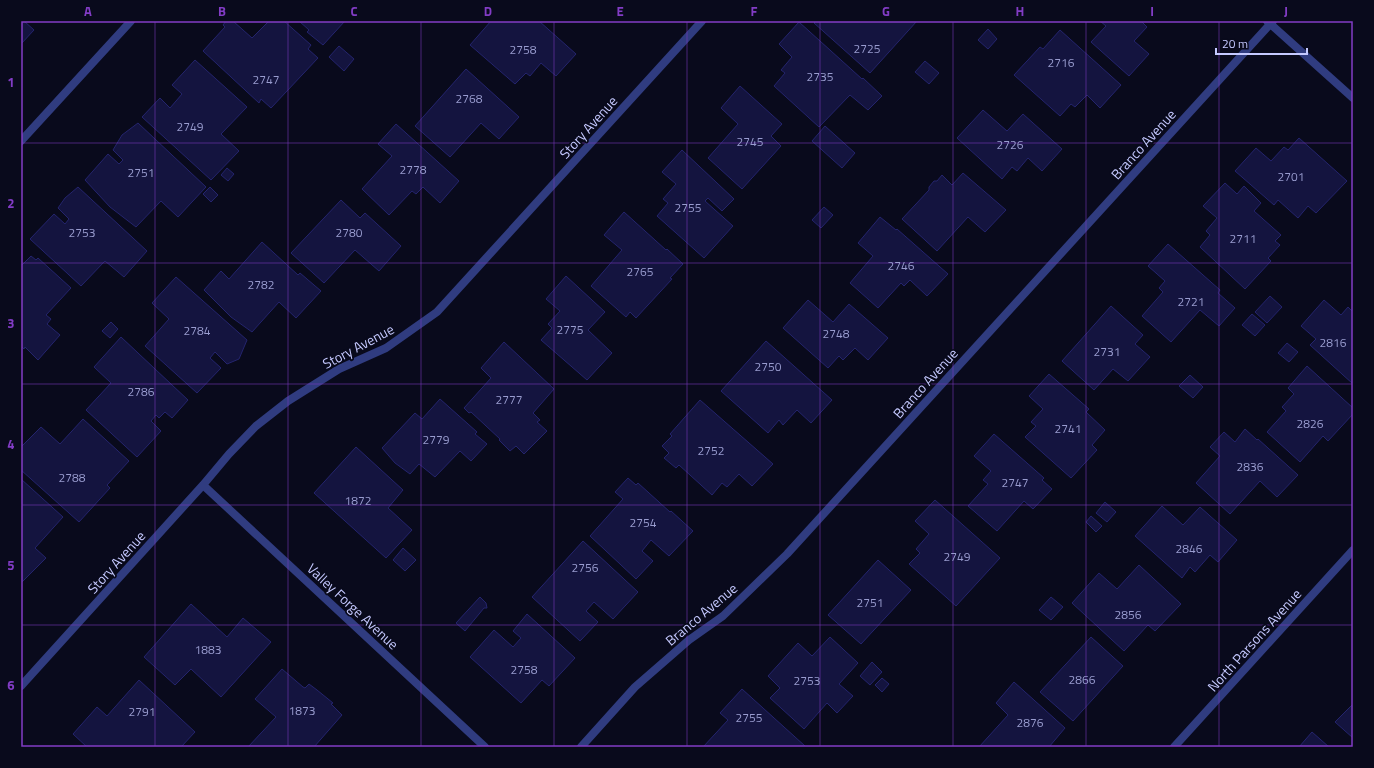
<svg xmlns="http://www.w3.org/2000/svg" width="1374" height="768" font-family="'Titillium Web',sans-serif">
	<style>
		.building { fill: #14143f; stroke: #24246d }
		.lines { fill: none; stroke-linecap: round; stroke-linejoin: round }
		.minor { stroke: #303c80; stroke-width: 8 }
		.grid { fill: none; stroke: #823cc5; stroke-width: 1; stroke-opacity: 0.55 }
		.labels { text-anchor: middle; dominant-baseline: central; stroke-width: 3.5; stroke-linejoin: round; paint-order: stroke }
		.number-label { font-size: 12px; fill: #999ccf }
		.street-label { font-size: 14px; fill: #c5c9ff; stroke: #090a1c }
		.neatline { fill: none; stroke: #823cc5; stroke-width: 1.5 }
		.grid-label { font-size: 13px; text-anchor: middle; font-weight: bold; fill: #823cc5 }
	</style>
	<rect width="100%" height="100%" fill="#090a1c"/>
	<path class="building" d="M21,21H24L34,30L21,44Z
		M226,21H233L252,38L269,21H284L311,45L308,49L318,58L271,108L261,99L259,103L203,51L225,27L223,25Z
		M299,21H345L323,45L307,32L309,30Z
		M491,21H539L576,54L556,76L541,63L530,76L526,73L515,84L470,45Z
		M816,21H917L870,73L814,23Z
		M1100,21H1141L1147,27L1134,41L1149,54L1129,76L1091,42L1106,26Z
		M799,22L862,79L863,78L882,96L868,110L850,95L819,127L774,86L785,73L781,70L792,57L779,44Z
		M988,29L997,39L988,49L978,40Z
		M1060,30L1121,85L1100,108L1087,95L1075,107L1071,104L1060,116L1014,75L1040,47L1043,49Z
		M339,46L354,59L344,71L329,57Z
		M195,60L247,107L221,134L239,151L211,180L142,117L160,98L170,108L182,94L172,85Z
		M925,61L939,73L929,84L915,72Z
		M466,69L519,117L499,139L481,123L450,157L415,126Z
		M740,86L782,124L771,136L781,146L742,189L708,158L738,124L721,108Z
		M983,110L1007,131L1023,114L1062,149L1042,171L1028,158L1017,171L1012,167L1002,179L957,138Z
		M138,123L206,187L178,217L161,201L136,227L110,207L85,180L108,154L119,164L123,160L113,150L122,135Z
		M396,124L459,181L440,203L423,187L416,194L412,191L389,215L362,189L392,156L378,144Z
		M825,126L855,153L842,168L812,141Z
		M1299,138L1347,181L1316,213L1308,206L1298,218L1278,200L1274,205L1235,171L1256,148L1271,161L1284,147L1288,150Z
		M682,150L734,199L722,211L708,198L705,201L733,226L704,258L657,216L668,203L663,199L676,184L662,172Z
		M227,168L234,174L228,181L221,175Z
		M963,173L1006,210L985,232L968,217L937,251L902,219L929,190V187L934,181H937L942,175L952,185Z
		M1225,183L1237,194L1244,186L1261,203L1254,211L1281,235L1275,241L1280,245L1268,258L1271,261L1245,289L1200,247L1210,235L1206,231L1217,218L1203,206Z
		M78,187L147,251L124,277L105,261L81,286L30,239L54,214L65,224L69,219L58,208L65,198Z
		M210,187L218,195L211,202L203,194Z
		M341,200L360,218L365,213L401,246L379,271L355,250L324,283L291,253Z
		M824,207L833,215L821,228L812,220Z
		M624,212L666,250L667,249L683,264L670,278L672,279L636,318L630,312L626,317L591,286L622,250L604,235Z
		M880,217L896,230L897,229L948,274L927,296L910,280L904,286L901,283L878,308L850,283L873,256L858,243Z
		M262,242L298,275L300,273L321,291L296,318L279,302L252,332L231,317L204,290L221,271L229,279Z
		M1168,244L1220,290L1218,293L1235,308L1219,326L1200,310L1171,342L1142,316L1163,292L1159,288L1165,281L1148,266Z
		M31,256L36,260L38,258L71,288L46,315L51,319L47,324L60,335L38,360L25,347L24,349L21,346V266Z
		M566,276L605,312L588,330L612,353L587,380L541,340L552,328L548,324L560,311L546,299Z
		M176,277L247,340L239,359L227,364L215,352L210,358L221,368L197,393L145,346L169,319L152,303Z
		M1270,296L1282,307L1267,323L1255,312Z
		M808,300L833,322L849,304L888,338L868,360L855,348L843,360L839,356L828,368L783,328Z
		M1324,300L1341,315L1348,307L1353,312V384L1310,345L1316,339L1301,326Z
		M1111,306L1143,335L1135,344L1150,357L1128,381L1113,369L1094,390L1062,361Z
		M1252,314L1265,325L1255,336L1242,325Z
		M111,322L118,329L110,338L102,331Z
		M121,337L188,400L172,418L165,412L159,418L156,415L151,421L161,431L137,457L86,410L111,383L94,367Z
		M766,341L832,400L811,423L797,410L783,425L779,420L768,433L721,391Z
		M504,342L554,389L533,413L540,420L537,422L547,431L524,454L516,446L510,451L499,440L500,439L471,412L469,413L464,408L491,378L481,368Z
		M1287,343L1298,352L1289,362L1278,353Z
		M1307,366L1353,408V414L1328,441L1323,436L1300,462L1267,432L1286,411L1282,407L1294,394L1288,388Z
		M1049,374L1089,409L1086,412L1105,430L1092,445L1097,450L1071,478L1025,437L1036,426L1031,422L1043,409L1029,396Z
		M1190,375L1203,387L1193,398L1179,386Z
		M440,399L477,432L475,434L487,444L471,461L460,451L435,477L419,464L410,474L395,463L382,448L415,413L422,419Z
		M700,400L773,464L752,486L739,474L727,487L722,483L712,495L679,465L676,468L664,458L669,453L662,446L672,436L670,434Z
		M83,419L129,461L107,485L110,488L79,522L21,470V447L41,427L60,444Z
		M1245,429L1257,440L1258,439L1298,475L1277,497L1260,481L1230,514L1196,483L1220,456L1210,447L1224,432L1235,442Z
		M994,434L1044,478L1042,480L1052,489L1033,509L1024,501L997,531L968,506L988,484L983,480L991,471L974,456Z
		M356,447L403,490L388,508L412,530L386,558L314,493Z
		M628,478L636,485L638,483L670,512L671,511L693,531L669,556L651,540L642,551L653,561L636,579L590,536L623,499L615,492Z
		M21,479L63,517L35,548L46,558L21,583Z
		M935,500L1000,558L956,606L909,564L920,553L916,549L929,534L915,521Z
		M1105,502L1116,512L1107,522L1096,513Z
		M1162,506L1183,525L1200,507L1237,540L1218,562L1210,555L1195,572L1190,567L1182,578L1135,536Z
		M1091,516L1102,526L1096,532L1086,522Z
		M583,541L638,592L613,619L594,602L586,611L598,622L580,641L532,597Z
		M403,548L416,560L405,571L393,560Z
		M878,560L911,590L861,644L828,615Z
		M1139,565L1181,604L1155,631L1148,625L1124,651L1072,603L1099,573L1117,589Z
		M480,597L486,603L487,608H484L465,631L456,623Z
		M1051,597L1063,607L1051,620L1039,610Z
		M191,604L227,637L243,618L271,642L221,697L191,669L175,685L144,657Z
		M527,614L575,658L549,686L542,680L521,703L470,657L494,630L513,647L521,638L513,631Z
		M830,637L858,663L839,684L853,696L837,713L827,703L804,729L770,698L780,688L768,676L798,643L812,656Z
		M1091,637L1123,666L1073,721L1040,692Z
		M872,662L882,672L870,685L860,676Z
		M282,669L303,687L305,688L309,684L317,690L333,703L331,704L342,715L314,747H248L276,717L255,699Z
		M882,678L889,684L882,692L875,685Z
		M139,680L195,732L181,747H87L73,734L97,707L107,716Z
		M1014,682L1065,728L1049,747H979L1008,715L996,703Z
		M742,689L805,746V747H703L728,720L720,713Z
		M1353,704V738L1335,722Z
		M1312,732L1329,747H1299Z"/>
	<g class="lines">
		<path class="minor" d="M1267,21L1353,98
			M21,141L131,21
			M203,485L485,747
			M21,686L203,485L229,454L256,426L288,401L339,369L386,348L437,312L702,21
			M581,747L635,687L689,640L723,616L787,554L1273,21
			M1174,747L1353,550"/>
	</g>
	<path class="grid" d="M155,21V747M288,21V747M421,21V747M554,21V747M687,21V747M820,21V747M953,21V747M1086,21V747M1219,21V747M21,143H1353M21,263H1353M21,384H1353M21,505H1353M21,625H1353"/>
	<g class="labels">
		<g class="number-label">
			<text x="867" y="48">2725</text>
			<text x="523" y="49">2758</text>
			<text x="1061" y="62">2716</text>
			<text x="820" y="76">2735</text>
			<text x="266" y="79">2747</text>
			<text x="469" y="98">2768</text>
			<text x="190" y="126">2749</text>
			<text x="750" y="141">2745</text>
			<text x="1010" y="144">2726</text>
			<text x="413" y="169">2778</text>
			<text x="141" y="172">2751</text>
			<text x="1291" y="176">2701</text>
			<text x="688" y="207">2755</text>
			<text x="82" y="232">2753</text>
			<text x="349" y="232">2780</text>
			<text x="1243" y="238">2711</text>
			<text x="901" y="265">2746</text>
			<text x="640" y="271">2765</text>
			<text x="261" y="284">2782</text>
			<text x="1191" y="301">2721</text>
			<text x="570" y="329">2775</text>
			<text x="197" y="330">2784</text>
			<text x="836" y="333">2748</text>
			<text x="1333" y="342">2816</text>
			<text x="1107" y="351">2731</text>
			<text x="768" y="366">2750</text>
			<text x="141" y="391">2786</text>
			<text x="509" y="399">2777</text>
			<text x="1310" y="423">2826</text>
			<text x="1068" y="428">2741</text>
			<text x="436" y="439">2779</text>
			<text x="711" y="450">2752</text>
			<text x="1250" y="466">2836</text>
			<text x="72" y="477">2788</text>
			<text x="1015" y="482">2747</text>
			<text x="358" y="500">1872</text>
			<text x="643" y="522">2754</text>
			<text x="1189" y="548">2846</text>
			<text x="957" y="556">2749</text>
			<text x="585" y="567">2756</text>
			<text x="870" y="602">2751</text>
			<text x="1128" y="614">2856</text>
			<text x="208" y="649">1883</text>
			<text x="524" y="669">2758</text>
			<text x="1082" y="679">2866</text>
			<text x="807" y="680">2753</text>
			<text x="302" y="710">1873</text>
			<text x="142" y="711">2791</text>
			<text x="749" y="717">2755</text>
			<text x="1030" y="722">2876</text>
		</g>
		<g class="street-label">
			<text transform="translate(588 127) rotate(-48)">Story Avenue</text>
			<text transform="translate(1143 144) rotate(-48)">Branco Avenue</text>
			<text transform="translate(358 346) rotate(-28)">Story Avenue</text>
			<text transform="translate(925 383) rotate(-48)">Branco Avenue</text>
			<text transform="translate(116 562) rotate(-48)">Story Avenue</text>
			<text transform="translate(353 606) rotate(43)">Valley Forge Avenue</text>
			<text transform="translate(701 614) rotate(-40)">Branco Avenue</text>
			<text transform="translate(1254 640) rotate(-48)">North Parsons Avenue</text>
		</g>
	</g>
	<rect width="1374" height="768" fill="none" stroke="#090a1c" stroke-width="44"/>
	<path d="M1216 48v6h91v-6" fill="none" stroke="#c5c9ff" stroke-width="2"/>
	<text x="1222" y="48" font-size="12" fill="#c5c9ff" stroke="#090a1c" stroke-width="3" paint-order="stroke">20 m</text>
	<rect x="22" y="22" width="1330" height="724" class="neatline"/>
	<g class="grid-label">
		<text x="88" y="16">A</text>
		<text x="222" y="16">B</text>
		<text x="354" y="16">C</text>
		<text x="488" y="16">D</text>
		<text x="620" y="16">E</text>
		<text x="754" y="16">F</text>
		<text x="886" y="16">G</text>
		<text x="1020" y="16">H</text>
		<text x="1152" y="16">I</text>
		<text x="1286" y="16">J</text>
		<text x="11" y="87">1</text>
		<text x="11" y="208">2</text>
		<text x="11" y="328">3</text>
		<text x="11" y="449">4</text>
		<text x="11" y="570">5</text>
		<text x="11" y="690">6</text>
	</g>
</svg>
